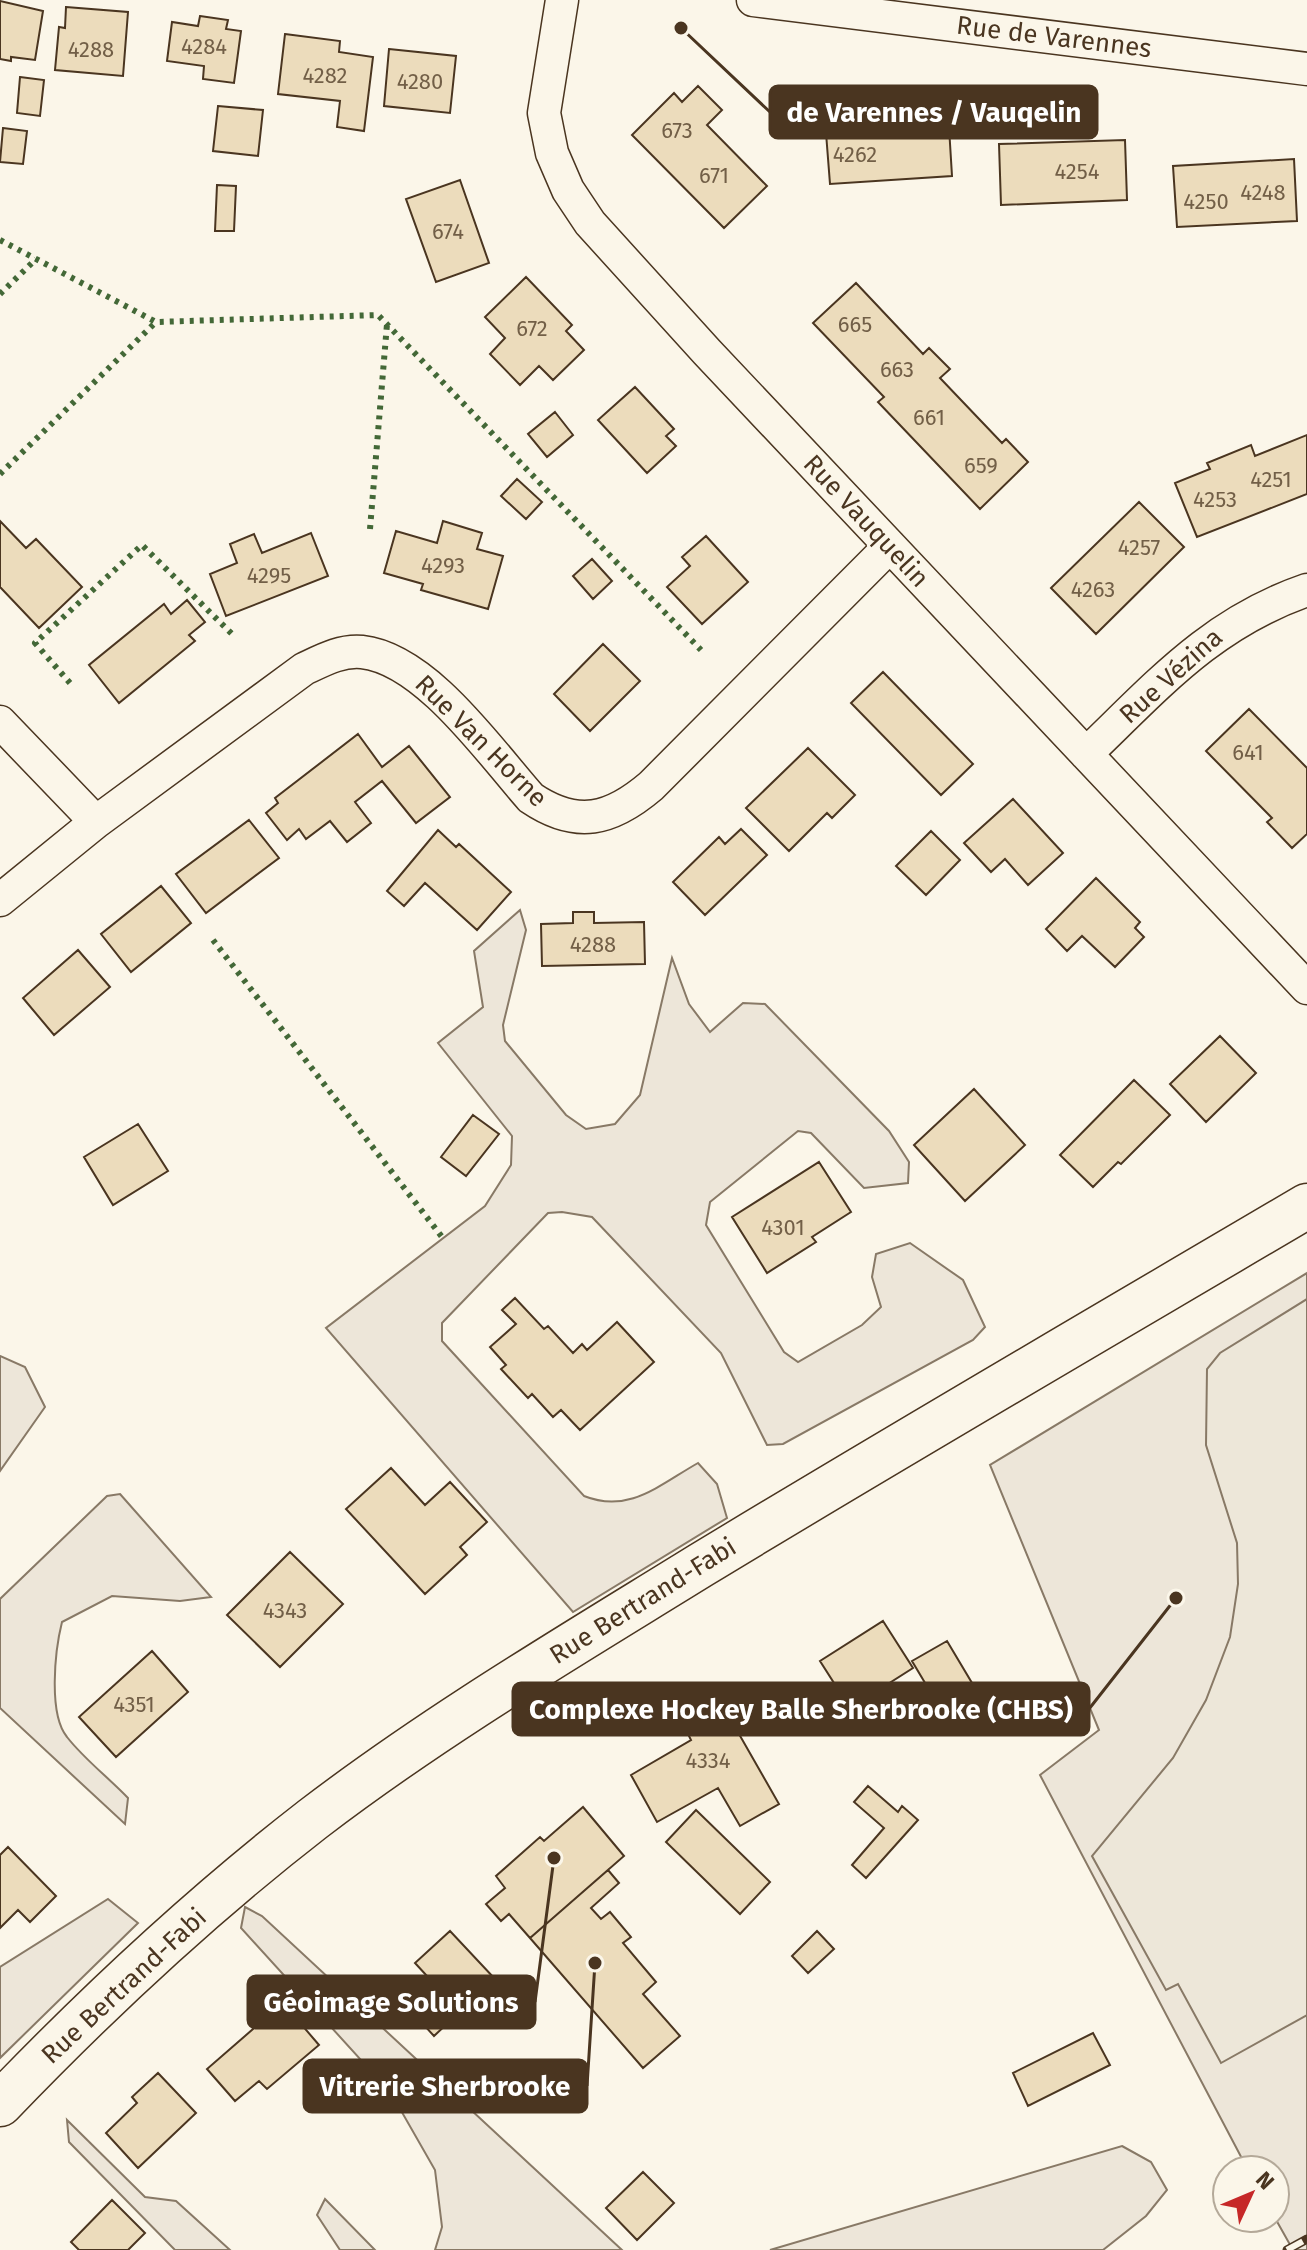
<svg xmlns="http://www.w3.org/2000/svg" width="1307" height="2250" font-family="'Fira Sans',sans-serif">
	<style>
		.green { fill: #ede6d9; stroke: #887966; stroke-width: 2 }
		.parking { fill: #ede7d9; stroke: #887966; stroke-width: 2 }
		.building { fill: #ecdcbc; stroke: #4a3520; stroke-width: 2 }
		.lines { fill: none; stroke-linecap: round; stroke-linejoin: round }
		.street-casing { stroke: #4a3520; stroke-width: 35 }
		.secondary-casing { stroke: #4a3520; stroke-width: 47 }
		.street { stroke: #fbf6e9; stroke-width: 32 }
		.secondary { stroke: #fbf6e9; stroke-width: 44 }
		.rail-casing { stroke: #4a3520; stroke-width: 9 }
		.rail { stroke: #fbf6e9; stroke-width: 6; stroke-dasharray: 18; stroke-linecap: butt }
		.hedge { stroke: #436837; stroke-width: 6; stroke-dasharray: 4 6; stroke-linecap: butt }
		.labels { text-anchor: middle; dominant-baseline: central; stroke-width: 6; stroke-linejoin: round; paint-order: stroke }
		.number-label { font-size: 22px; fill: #725f47 }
		.street-label { font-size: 26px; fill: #4a3520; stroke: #fbf6e9 }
		.leader { fill: none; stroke: #4a3520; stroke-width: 3 }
		.callout-dot { fill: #4a3520; stroke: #fbf6e9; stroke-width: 3 }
		.callout { fill: #4a3520; stroke: #4a3520; stroke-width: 3 }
		.callout-label { font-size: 28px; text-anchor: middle; font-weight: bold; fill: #fff }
	</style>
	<rect width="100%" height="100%" fill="#fbf6e9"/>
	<path class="green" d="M520,910L526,930L503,1025L505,1041L566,1115L586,1129L615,1124L640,1095L672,958L689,1004L710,1032L743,1003L765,1004L889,1131L909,1162L908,1183L864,1188L811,1133L798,1131L710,1202L706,1225L784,1352L798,1362L862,1325L881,1307L872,1277L876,1254L910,1243L963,1280L985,1327L973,1340L783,1444L767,1445L721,1353L592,1217L562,1212L548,1213L442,1323V1341L584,1496C629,1514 659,1485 698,1463L717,1484L727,1518L573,1612L326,1328L485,1206L511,1165L512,1136L438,1043L483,1007L474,951Z
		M1307,1273V2250H1293L1275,2218V2170H1248L1040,1775L1099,1730L990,1465Z
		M0,1356L25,1367L45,1407L0,1471Z
		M120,1494L211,1597L180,1601L112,1596L62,1622C55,1650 48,1714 67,1737C84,1759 109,1778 128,1798L125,1824L0,1708V1599L107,1496Z
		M108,1899L138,1923L0,2058V1967Z
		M245,1907L262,1916L622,2250H435L442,2227L435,2170L391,2093L241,1928Z
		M67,2120L145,2197L176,2201L230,2250H175L69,2142Z
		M1122,2146L1151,2162L1167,2190L1146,2216L1103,2250H770Z
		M325,2199L375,2250H340L317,2215Z"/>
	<path class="parking" d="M1307,1299V2015L1221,2063L1178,1984L1166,1990L1092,1856L1173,1758L1206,1700L1230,1637L1238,1584L1237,1543L1206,1445L1207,1369L1220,1353Z"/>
	<path class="building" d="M0,1L43,11L35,60L11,57V61L0,59Z
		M66,7L128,12L123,76L55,70L59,27L65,28Z
		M200,16L228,20L226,29L241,31L234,83L203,79L204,66L167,61L172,22L198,26Z
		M285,34L340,41L339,52L373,57L364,131L337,127L340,101L278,94Z
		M389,49L456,56L450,113L384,106Z
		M20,77L44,80L40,116L17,113Z
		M698,86L722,110L707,125L767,186L724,228L632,135L674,93L682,102Z
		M218,106L263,110L258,156L213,151Z
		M948,111L952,176L830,184L825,120Z
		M3,128L27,131L23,164L0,162Z
		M1125,140L1127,200L1001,205L999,144Z
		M1294,159L1297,221L1177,227L1173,166Z
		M460,180L489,263L436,282L406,199Z
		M217,185L236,186L234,231H215Z
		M526,277L572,325L566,331L584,350L553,380L539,366L520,385L490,354L505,338L485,317Z
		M856,283L923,354L929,348L950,369L940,378L1002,443L1006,439L1028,462L980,509L878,402L884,397L813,323Z
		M635,387L674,429L666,436L676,446L647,473L598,420Z
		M555,412L573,435L547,457L528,434Z
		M1307,435V494L1197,537L1175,483L1210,469L1207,463L1251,445L1255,456Z
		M517,479L542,502L526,519L501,496Z
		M1139,502L1184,547L1096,634L1051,588Z
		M0,521L26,548L36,539L82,587L39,628L0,587Z
		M443,521L482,533L477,549L503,556L488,609L421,590L423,584L384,573L396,531L437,543Z
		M311,533L328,576L226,616L210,574L237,563L230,544L254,534L262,553Z
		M706,536L748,582L702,624L667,587L690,566L682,557Z
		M592,559L612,581L593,599L573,576Z
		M187,600L205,622L189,635L195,641L119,703L89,665L164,604L171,614Z
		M603,644L640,681L590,731L554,694Z
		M883,672L973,764L941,795L851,703Z
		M1249,709L1307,768V834L1292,848L1267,822L1272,818L1206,751Z
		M358,734L382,767L409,746L450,797L416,823L382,781L355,802L371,823L347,842L330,821L306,839L299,829L287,840L266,813L278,803L275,798Z
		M808,748L855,795L832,818L827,813L789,851L746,808Z
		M1013,799L1063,853L1028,885L1005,859L991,872L964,843Z
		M249,820L279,858L206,913L176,874Z
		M741,829L767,855L705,915L673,882L719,837L725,844Z
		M438,830L456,847L459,844L511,892L477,930L425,883L404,906L387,891Z
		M931,831L960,860L926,895L896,866Z
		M1096,878L1140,922L1135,928L1144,937L1115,967L1082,936L1067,951L1046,929Z
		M161,886L191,923L131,972L101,934Z
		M573,912H594V923L644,922L645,964L542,966L541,924L573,923Z
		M78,950L110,987L54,1035L23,998Z
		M1220,1036L1256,1073L1206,1122L1170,1084Z
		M1134,1080L1170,1115L1121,1164L1118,1162L1093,1187L1060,1155Z
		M974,1089L1025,1145L965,1201L914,1145Z
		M473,1115L499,1134L466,1176L441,1157Z
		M138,1124L168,1171L113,1205L84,1157Z
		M819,1162L851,1212L812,1237L816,1242L767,1273L732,1217Z
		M515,1298L544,1329L548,1326L573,1353L582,1344L587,1350L617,1322L654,1362L580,1430L561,1410L553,1417L532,1394L528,1398L501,1369L506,1365L490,1347L516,1324L502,1310Z
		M391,1468L425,1505L450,1482L487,1522L460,1547L467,1555L425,1594L346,1509Z
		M290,1552L343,1604L280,1667L227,1615Z
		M883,1621L913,1668L850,1708L820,1661Z
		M947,1641L972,1683L937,1703L912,1661Z
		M152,1651L188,1692L116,1757L79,1717Z
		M727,1713L779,1804L740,1826L718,1788L657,1822L631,1775L691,1740L688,1734Z
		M868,1786L898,1812L902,1806L918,1820L866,1878L852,1865L884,1828L854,1802Z
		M583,1807L624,1856L530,1938L509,1914L501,1921L486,1904L505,1888L496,1876L540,1837L544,1841Z
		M696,1810L770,1882L740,1914L666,1842Z
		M8,1847L56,1896L30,1922L18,1910L0,1928V1855Z
		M608,1870L619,1883L591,1908L601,1919L610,1912L631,1937L623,1943L656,1982L643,1994L680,2036L643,2068L530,1938Z
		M450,1931L495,1979L434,2036L401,2000L427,1976L415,1963Z
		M817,1931L834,1949L808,1973L792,1956Z
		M283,2003L319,2045L267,2089L259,2081L235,2101L207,2069Z
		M1093,2033L1110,2065L1028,2106L1013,2073Z
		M158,2073L196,2113L138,2168L106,2133L137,2103L132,2097Z
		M643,2172L674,2203L637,2240L606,2208Z
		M112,2200L145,2233L128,2250H79L71,2242Z"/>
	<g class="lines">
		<defs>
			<path id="street" d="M562,0L544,113L552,153L568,190L590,223L707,352L1307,988
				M753,0L1307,69
				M0,722L96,822
				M1086,754C1158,685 1211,623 1307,590
				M0,900L96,822L304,669C323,660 341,650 362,652C426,659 490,752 531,798C577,829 611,820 651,786L890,546"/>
			<path id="secondary" d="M0,2104C97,2003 202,1905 313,1819C436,1725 570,1646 701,1565C902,1443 1105,1325 1307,1206"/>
		</defs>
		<use href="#street" class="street-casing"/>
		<use href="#secondary" class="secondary-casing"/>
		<use href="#street" class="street"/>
		<use href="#secondary" class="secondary"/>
		<defs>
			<path id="rail" d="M1287,2250L1307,2239"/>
		</defs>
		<use href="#rail" class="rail-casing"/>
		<use href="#rail" class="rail"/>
		<path class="hedge" d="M0,240L156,322L378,315L701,650
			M0,294L36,259
			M0,474L156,322
			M370,529L387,324
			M70,683L35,643L142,545L234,636
			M213,940L442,1237"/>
	</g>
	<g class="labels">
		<g class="number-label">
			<text x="204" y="46">4284</text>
			<text x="91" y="49">4288</text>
			<text x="325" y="75">4282</text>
			<text x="420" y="81">4280</text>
			<text x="677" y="130">673</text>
			<text x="855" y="154">4262</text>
			<text x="1077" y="171">4254</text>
			<text x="714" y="175">671</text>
			<text x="1263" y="192">4248</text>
			<text x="1206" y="201">4250</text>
			<text x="448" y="231">674</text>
			<text x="855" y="324">665</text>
			<text x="532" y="328">672</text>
			<text x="897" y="369">663</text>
			<text x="929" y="417">661</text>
			<text x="981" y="465">659</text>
			<text x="1271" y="479">4251</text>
			<text x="1215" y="499">4253</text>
			<text x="1139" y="547">4257</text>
			<text x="443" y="565">4293</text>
			<text x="269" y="575">4295</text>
			<text x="1093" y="589">4263</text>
			<text x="1248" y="752">641</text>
			<text x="593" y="944">4288</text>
			<text x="783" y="1227">4301</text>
			<text x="285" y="1610">4343</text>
			<text x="134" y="1704">4351</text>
			<text x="708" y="1760">4334</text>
		</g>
		<g class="street-label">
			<text transform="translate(1054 37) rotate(7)">Rue de Varennes</text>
			<text transform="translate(866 521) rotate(47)">Rue Vauquelin</text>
			<text transform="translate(1171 676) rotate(-42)">Rue Vézina</text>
			<text transform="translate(481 741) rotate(45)">Rue Van Horne</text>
			<text transform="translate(643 1601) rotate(-32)">Rue Bertrand-Fabi</text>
			<text transform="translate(124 1986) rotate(-43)">Rue Bertrand-Fabi</text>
		</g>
	</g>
	<path class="leader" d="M681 28L770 112M1176 1598L1089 1709M554 1858L535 2002M595 1963L587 2086"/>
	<g class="callout-dot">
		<circle cx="681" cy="28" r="8"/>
		<circle cx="1176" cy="1598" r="8"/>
		<circle cx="554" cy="1858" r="8"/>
		<circle cx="595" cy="1963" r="8"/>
	</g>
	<g class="callout">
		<rect x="770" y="86" width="327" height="52" rx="8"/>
		<rect x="513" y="1683" width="576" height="52" rx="8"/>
		<rect x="248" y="1976" width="287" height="52" rx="8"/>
		<rect x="304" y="2060" width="283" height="52" rx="8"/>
	</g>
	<g class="callout-label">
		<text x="934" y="122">de Varennes / Vauqelin</text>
		<text x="801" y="1719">Complexe Hockey Balle Sherbrooke (CHBS)</text>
		<text x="391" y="2012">Géoimage Solutions</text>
		<text x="445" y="2096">Vitrerie Sherbrooke</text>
	</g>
	<g transform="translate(1251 2194) rotate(46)"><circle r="38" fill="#fbf6e9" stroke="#b4a999" stroke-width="2"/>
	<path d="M0-6L14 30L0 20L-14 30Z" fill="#c62828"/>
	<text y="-12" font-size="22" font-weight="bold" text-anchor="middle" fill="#4a3520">N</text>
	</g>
</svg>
